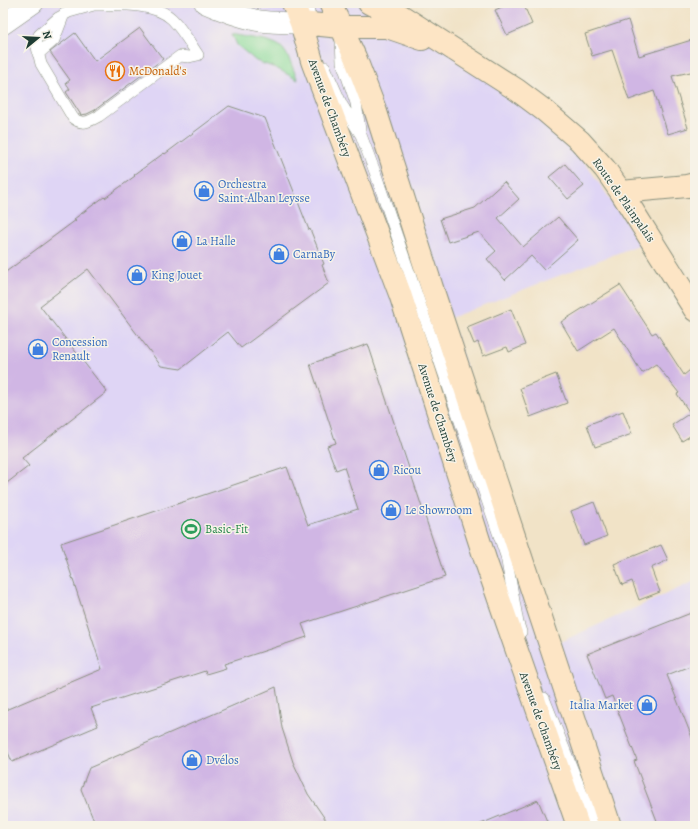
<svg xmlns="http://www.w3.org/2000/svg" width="698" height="829" font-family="Alegreya,serif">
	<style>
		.built { fill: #dfd5f5 }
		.green { fill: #88da9a; stroke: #548c67 }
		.building { fill: #d0b6e4 }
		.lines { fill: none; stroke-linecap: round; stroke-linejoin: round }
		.lane-casing { stroke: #88907e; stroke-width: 12 }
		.street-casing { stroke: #88907e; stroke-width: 22 }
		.secondary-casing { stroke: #88907e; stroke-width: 24 }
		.lane { stroke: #fff; stroke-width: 11 }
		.street { stroke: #fff; stroke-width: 21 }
		.secondary { stroke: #fde5c5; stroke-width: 22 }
		.labels { text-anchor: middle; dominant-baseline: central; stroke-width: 3; stroke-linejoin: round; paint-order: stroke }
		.food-label { font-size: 12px; fill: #c56008; stroke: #f7f3e8; text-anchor: start }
		.street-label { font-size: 12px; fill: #1f3d34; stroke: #f7f3e8 }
		.shop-label { font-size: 12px; fill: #366cbe; stroke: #f7f3e8; text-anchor: start }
		.leisure-label { font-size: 12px; fill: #27864d; stroke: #f7f3e8; text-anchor: start }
	</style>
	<rect width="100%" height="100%" fill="#f7f3e8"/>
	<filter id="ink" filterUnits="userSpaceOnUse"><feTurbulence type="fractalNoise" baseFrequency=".025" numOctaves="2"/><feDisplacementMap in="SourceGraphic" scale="8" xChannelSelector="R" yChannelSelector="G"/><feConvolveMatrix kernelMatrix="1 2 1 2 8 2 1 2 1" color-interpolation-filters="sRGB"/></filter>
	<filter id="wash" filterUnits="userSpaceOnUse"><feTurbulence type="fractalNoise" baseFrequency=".012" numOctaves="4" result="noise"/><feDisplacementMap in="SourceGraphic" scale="16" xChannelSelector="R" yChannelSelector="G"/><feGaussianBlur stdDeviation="0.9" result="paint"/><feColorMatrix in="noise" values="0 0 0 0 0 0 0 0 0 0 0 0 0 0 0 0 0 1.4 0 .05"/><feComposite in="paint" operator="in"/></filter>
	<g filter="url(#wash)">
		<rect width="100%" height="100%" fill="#f1e3c7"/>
		<path class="built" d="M3,3H399L425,18L579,154L641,244L450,318L558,643L695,581V826H3Z"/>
		<path class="green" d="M232,34C245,37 275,39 283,49C290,57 293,70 298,80L276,68L256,61L237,45Z"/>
		<g id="blocks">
			<path class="building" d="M511,3H523L532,24L507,35L495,10Z
				M628,20L639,56L695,39V71L672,76L688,128L668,134L654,91L629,100L612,50L592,56L585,34Z
				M140,28L163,59L95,110L87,114L81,115L66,92L70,89L66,83L70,80L50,52L75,33L95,61Z
				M229,106L265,118L309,230L310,229L324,264L322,265L329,283L241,348L228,332L181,369L161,366L88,269L40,306L107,392L22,458L29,466L3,486V274L76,220L74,219L104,197L105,198L135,176L134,175L164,153L165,154Z
				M565,164L584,186L568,199L549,177Z
				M504,182L519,199L498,218L523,247L558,217L578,240L544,270L531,256L505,280L487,259L496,251L479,232L448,242L440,219L475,208Z
				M620,285L652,334L656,332L684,375L695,366V433L682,441L672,425L690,413L677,394L679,393L656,364L642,373L614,328L578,351L561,322Z
				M511,309L525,345L509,352L507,347L483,356L478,342L474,344L467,327Z
				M368,344L445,577L302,624L307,637L224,664L226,668L206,674L205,671L91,708L98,726L12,762L3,740V711L102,669L61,543L287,467L308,525L358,509L344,467L336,470L327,446L336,443L310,364Z
				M556,374L567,403L530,417L520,388Z
				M623,411L632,434L595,447L587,425Z
				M594,502L607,536L584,545L571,511Z
				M661,545L668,560L651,568L660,592L639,600L632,581L622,585L614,564Z
				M691,613L695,623V664L667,675L695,745V826H659L634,761L637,760L612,696L605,699L587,654Z
				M276,687L282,728L293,762L308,794L330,826H96L81,789L89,768Z
				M538,800L549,826H476Z"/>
		</g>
	</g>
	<g filter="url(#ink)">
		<use href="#blocks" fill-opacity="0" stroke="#88907e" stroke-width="1"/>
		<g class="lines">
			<defs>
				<path id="lane" d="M307,3L312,27
					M94,5C117,5 155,2 172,19C182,29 190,43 198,55L189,57L180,56L99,116C90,121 83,126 73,118L41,64L36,43L39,35L58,18L69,12Z
					M341,40L342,62L356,103L360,130
					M38,54L54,40L64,14
					M325,67L342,105L361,135L375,172L506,556L518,623L521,632
					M544,698L587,806L593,826"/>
				<path id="street" d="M205,3C221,10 237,16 255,20C270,23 286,23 301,23
					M3,24L33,3"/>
				<path id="secondary" d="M293,3L301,23L312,61L400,294L486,562L578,826
					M330,3L355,57L376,112L433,291L610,826
					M369,3L400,15L517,90L545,111L580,141L605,169L621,192L695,310
					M301,23L341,27H387L422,39
					M621,192L687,186L695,184"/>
			</defs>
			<use href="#lane" class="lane-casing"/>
			<use href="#street" class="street-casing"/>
			<use href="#secondary" class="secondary-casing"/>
			<use href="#lane" class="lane"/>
			<use href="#street" class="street"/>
			<use href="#secondary" class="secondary"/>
		</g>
	</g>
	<defs>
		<symbol id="restaurant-ring" viewBox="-11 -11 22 22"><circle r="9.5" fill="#f7f3e8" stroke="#e8710a" stroke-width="1.5"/><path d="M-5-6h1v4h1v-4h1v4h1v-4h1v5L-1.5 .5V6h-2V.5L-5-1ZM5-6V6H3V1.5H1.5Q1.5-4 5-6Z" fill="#e8710a"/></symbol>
		<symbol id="shop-ring" viewBox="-11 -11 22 22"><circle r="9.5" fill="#f7f3e8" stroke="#3f7fe0" stroke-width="1.5"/><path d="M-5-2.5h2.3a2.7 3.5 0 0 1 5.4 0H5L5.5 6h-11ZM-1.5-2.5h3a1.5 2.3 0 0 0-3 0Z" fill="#3f7fe0"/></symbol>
		<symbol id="stadium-ring" viewBox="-11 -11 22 22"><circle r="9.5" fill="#f7f3e8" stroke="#2e9e5b" stroke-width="1.5"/><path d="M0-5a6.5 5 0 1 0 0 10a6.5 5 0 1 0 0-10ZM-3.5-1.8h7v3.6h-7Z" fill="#2e9e5b"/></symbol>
	</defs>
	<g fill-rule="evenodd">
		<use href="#restaurant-ring" x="104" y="60" width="22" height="22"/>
		<use href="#shop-ring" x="193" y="180" width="22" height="22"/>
		<use href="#shop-ring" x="171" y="230" width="22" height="22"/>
		<use href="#shop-ring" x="268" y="243" width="22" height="22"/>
		<use href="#shop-ring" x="126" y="264" width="22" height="22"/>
		<use href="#shop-ring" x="27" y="338" width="22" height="22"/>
		<use href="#shop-ring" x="368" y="459" width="22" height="22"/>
		<use href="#shop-ring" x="380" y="499" width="22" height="22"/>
		<use href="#stadium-ring" x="180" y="518" width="22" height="22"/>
		<use href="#shop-ring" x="636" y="694" width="22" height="22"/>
		<use href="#shop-ring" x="181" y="749" width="22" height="22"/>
	</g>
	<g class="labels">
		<g class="food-label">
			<text x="129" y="71">McDonald's</text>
		</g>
		<g class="street-label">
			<text transform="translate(330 108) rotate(70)">Avenue de Chambéry</text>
			<text transform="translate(624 200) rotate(55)">Route de Plainpalais</text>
			<text transform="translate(438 413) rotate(72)">Avenue de Chambéry</text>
			<text transform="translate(541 721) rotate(70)">Avenue de Chambéry</text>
		</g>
		<g class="shop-label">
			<text x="218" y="184">Orchestra<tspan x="218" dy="14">Saint-Alban Leysse</tspan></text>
			<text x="196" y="241">La Halle</text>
			<text x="293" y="254">CarnaBy</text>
			<text x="151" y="275">King Jouet</text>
			<text x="52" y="342">Concession<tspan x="52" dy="14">Renault</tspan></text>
			<text x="393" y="470">Ricou</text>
			<text x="405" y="510">Le Showroom</text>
			<text x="633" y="705" text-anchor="end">Italia Market</text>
			<text x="206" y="760">Dvélos</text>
		</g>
		<g class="leisure-label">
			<text x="205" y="529">Basic-Fit</text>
		</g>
	</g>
	<rect width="698" height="829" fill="none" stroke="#f7f3e8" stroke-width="16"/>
	<g transform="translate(38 38) rotate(72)" stroke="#f7f3e8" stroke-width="3" paint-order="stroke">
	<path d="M0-3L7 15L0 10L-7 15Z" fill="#1f3d34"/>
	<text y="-6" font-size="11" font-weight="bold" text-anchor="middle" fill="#1f3d34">N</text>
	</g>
</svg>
